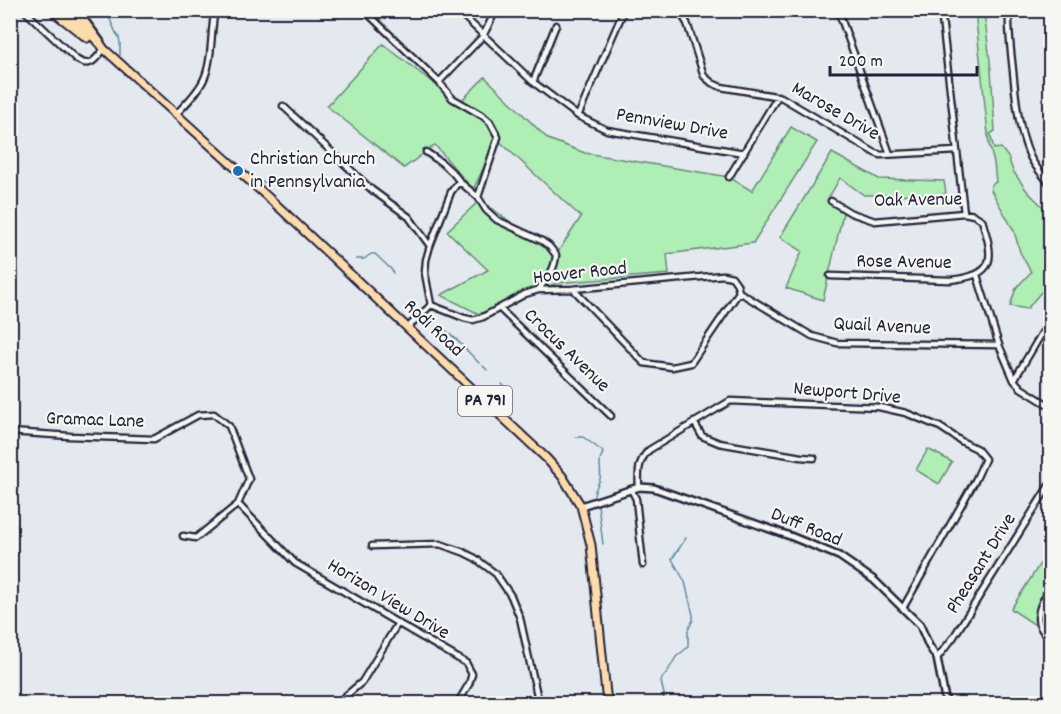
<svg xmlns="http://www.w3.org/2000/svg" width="1061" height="714" font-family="Dekko,sans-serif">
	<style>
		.green { fill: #afefb6; stroke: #688878; stroke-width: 1.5 }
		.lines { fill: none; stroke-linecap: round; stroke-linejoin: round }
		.stream { stroke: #5c89a0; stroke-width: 1.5 }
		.minor-casing { stroke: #22223b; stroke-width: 9 }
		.tertiary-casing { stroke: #22223b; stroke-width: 10 }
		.primary-casing { stroke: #22223b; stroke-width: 11 }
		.motorway-casing { stroke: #22223b; stroke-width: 13 }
		.minor { stroke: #f6f6f2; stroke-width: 4.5 }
		.tertiary { stroke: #f6f6f2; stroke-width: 5 }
		.primary { stroke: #fedbac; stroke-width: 7 }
		.motorway { stroke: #fedbac; stroke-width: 8 }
		.poi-dot { fill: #1f6fb2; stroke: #f6f6f2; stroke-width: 2 }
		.labels { text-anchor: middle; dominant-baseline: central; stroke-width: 4.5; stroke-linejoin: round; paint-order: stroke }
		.shield { fill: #f6f6f2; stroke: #626272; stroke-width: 1.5 }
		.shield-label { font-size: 18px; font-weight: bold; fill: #22223b }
		.street-label { font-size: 20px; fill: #22223b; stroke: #f6f6f2 }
		.poi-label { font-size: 20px; fill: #22223b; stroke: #f6f6f2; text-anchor: start }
	</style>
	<rect width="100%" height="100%" fill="#e4e9ef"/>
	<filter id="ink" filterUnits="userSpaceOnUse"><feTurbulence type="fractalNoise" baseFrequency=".0167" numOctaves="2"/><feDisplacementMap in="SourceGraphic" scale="12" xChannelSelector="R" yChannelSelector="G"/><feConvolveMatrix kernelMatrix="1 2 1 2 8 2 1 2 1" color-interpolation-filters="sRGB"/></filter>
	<g filter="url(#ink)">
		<path class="green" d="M975,11H984L991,70L995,131L990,134L994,149L1001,148L1008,157L1013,171L1027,191L1043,207L1050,212V292H1041L1027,309L1010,306L1016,288L1031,272L1020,252L1014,231L991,190V185L996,182L994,163L989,144Z
			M383,44L459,103L485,77L548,139L585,153L729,177L752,191L791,127L817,142L753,243L667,254L669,274L557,283L479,314L441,295L488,270L447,231L480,200L556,255L581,217L497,139L473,190L435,145L404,168L327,106Z
			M832,153L879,179L944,181L946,194L864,195L840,178L828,199L844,209L823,300L786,288L802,251L780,237Z
			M928,449L952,462L939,484L916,470Z
			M1050,548V637L1040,628L1011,609Z"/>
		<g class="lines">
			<path class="stream" d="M89,10L94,14L104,13L109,17L116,33L119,37L120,43V55
				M244,182L249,186H251
				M259,183L264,182L270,185
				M356,259H364L371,254H375L392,270L393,273
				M429,316L431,318
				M443,328L456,339L479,363
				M483,366L487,370
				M502,384L506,388
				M576,437H583L602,451L603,453C597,462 602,469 600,479C598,485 595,488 594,495
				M598,505L603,544
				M663,704L664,694L661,682L662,678L668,671L676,657L688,647V630L693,620V615L685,582L672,559L686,538"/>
			<defs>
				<path id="minor" d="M24,10L76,59C90,69 95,60 104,49
					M364,10L439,82L452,98L483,116L490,122L498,137L478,197
					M457,10L533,82L578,116L607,130L744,153
					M674,10L682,15L687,23L704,76L712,83L721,87L781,97L875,153L881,155L957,151
					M838,10L890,154
					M941,10L964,213
					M1009,10C1008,31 1011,51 1013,71C1016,99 1018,128 1029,154C1033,165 1042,174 1050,184
					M439,82L483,36L496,10
					M533,82L556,25
					M283,106L372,190L409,217L430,246
					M176,114C186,104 197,93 203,81C213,62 210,32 215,10
					M578,116L624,10
					M426,152L442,163L453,173L461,183L478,197L486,210L497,220L542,241L549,246L556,255C555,270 547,279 538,290
					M729,177L778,96
					M977,275L999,345L1014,380L1021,388L1050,406
					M830,276L950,280C997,275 994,259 982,220L974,215L964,213L875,221L851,213L831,201
					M739,292L812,336L837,343L999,345
					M431,305L464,318L473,320L483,317L525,294L538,290L573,289L723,275L732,277L737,284L739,292L691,363L672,367L644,363L573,289
					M499,308L611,416
					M407,328L431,305L425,273L426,260L430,246L451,192L457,184L461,183
					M1014,380L1042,333L1048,327L1050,328
					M694,422L702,436L719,443L801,457L814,458
					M10,432L70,436L154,439L198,415L214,414L229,426L249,479L238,504L196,538L183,536
					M639,487C638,472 638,461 649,450L730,401L879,407L906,413L940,427L961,441L977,449L985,459L976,479L903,608
					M631,489L636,499L643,565
					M238,504L295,563L466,663L472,674L469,684L457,704
					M372,546L440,544L463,552L475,558L496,574L511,596L520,618L539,704
					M1050,588C1044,598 1033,615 1041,628C1043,632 1047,636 1050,639
					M937,658L953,638L1050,484
					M336,704L362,682L398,623"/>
				<path id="tertiary" d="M581,506L639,487L654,488L790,536L839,556L874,580L920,625L929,646L937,658L945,699L948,704"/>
				<path id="primary" d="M51,10L87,38
					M62,10L99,42L104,49L282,210L546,458L562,476L581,506L591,545L606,694L609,704"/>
				<path id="motorway" d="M75,10L99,42"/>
			</defs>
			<use href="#minor" class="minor-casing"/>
			<use href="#tertiary" class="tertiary-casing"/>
			<use href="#primary" class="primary-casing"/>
			<use href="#motorway" class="motorway-casing"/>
			<use href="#minor" class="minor"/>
			<use href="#tertiary" class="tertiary"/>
			<use href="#primary" class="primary"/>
			<use href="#motorway" class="motorway"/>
		</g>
	</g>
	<circle class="poi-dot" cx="238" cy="171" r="6"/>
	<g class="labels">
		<rect class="shield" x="458" y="386" width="54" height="30" rx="4.5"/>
		<g class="shield-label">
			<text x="485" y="401">PA 791</text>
		</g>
		<g class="street-label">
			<text transform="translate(835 112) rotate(30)">Marose Drive</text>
			<text transform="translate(672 125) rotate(10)">Pennview Drive</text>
			<text transform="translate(918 201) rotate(-1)">Oak Avenue</text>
			<text transform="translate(904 263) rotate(1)">Rose Avenue</text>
			<text transform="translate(580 274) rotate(-6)">Hoover Road</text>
			<text transform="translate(882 327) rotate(3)">Quail Avenue</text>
			<text transform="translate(433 329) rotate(43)">Rodi Road</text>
			<text transform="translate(566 351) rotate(44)">Crocus Avenue</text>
			<text transform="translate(847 394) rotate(5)">Newport Drive</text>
			<text transform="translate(95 421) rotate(2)">Gramac Lane</text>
			<text transform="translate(806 528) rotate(22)">Duff Road</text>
			<text transform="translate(982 564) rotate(-58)">Pheasant Drive</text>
			<text transform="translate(388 600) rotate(31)">Horizon View Drive</text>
		</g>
		<g class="poi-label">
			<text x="250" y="160">Christian Church<tspan x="250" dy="23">in Pennsylvania</tspan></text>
		</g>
	</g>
	<rect width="1061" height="714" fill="none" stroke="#f6f6f2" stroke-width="36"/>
	<rect x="18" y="18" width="1025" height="678" fill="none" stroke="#22223b" stroke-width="2" filter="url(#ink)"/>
	<path d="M830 66v9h147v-9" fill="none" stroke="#22223b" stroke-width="3"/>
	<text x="839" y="66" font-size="18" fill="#22223b" stroke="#f6f6f2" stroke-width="4.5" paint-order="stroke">200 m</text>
</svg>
